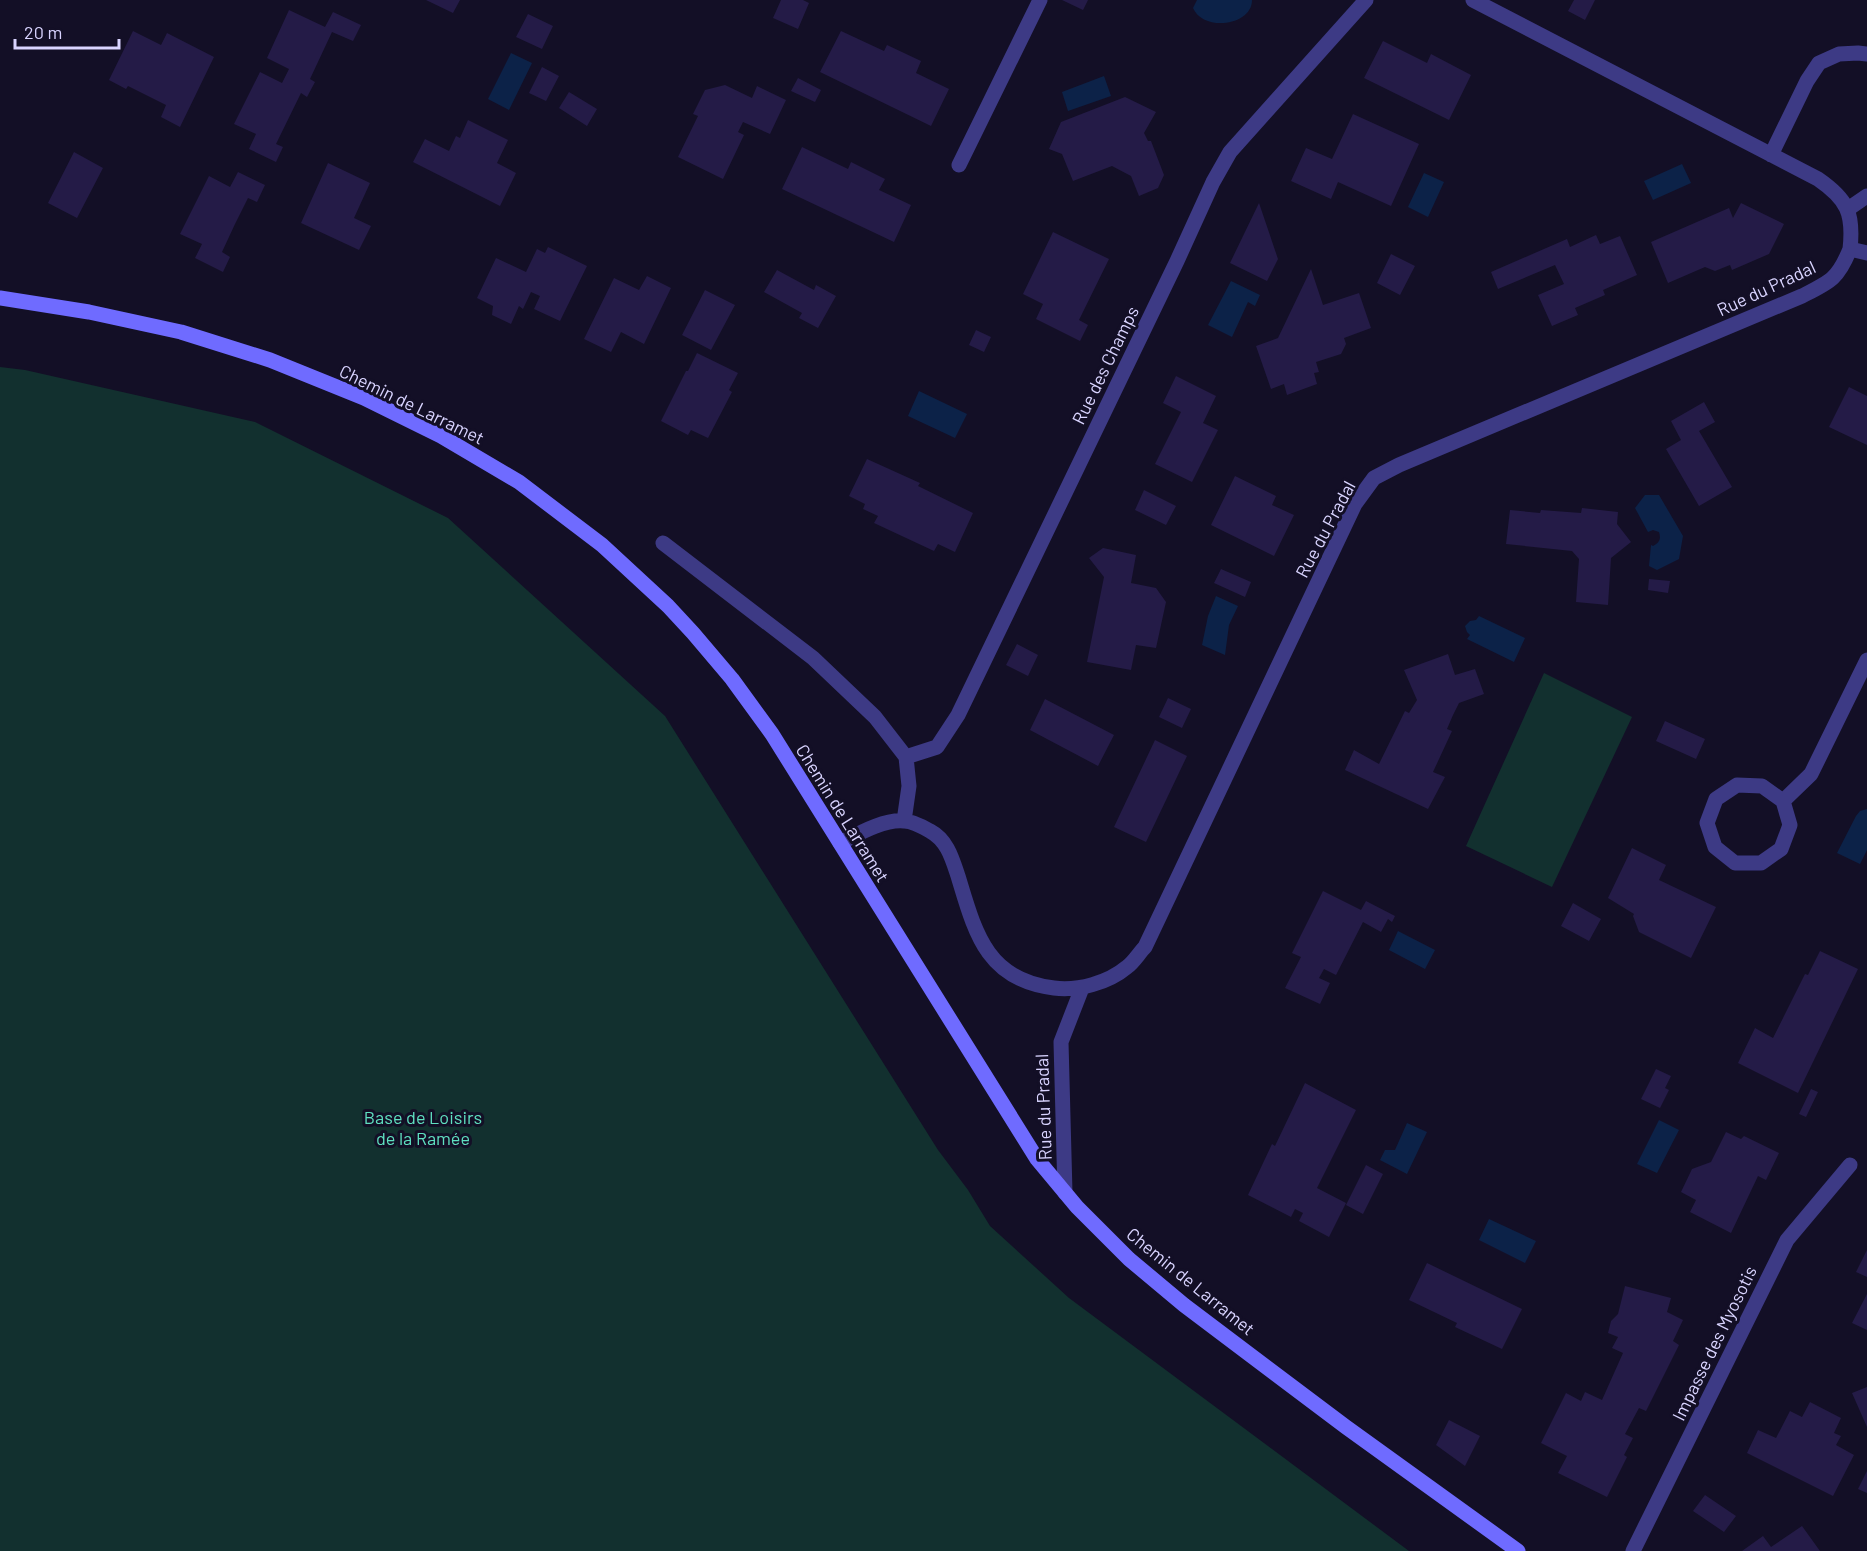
<svg xmlns="http://www.w3.org/2000/svg" width="1867" height="1551" font-family="Barlow,sans-serif">
	<style>
		.green { fill: #12302f }
		.water { fill: #0c2248 }
		.building { fill: #241b47 }
		.lines { fill: none; stroke-linecap: round; stroke-linejoin: round }
		.service { stroke: #3d3a85; stroke-width: 15 }
		.minor { stroke: #3d3a85; stroke-width: 15 }
		.secondary { stroke: #6f6bff; stroke-width: 15 }
		.labels { text-anchor: middle; dominant-baseline: central; stroke-width: 6; stroke-linejoin: round; paint-order: stroke }
		.street-label { font-size: 18px; fill: #d9d4ff; stroke: #130f26 }
		.park-label { font-size: 18px; fill: #5fe0c0; stroke: #130f26 }
	</style>
	<rect width="100%" height="100%" fill="#130f26"/>
	<path class="green" d="M0,367L25,370L255,422L448,518L665,716L938,1150L968,1190L990,1226L1069,1298L1409,1551H0Z
		M1544,673L1632,717L1552,887L1466,846Z"/>
	<path class="water" d="M1197,0H1252C1252,26 1203,32 1193,8Z
		M511,53L532,63L509,110L488,99Z
		M1104,76L1111,96L1068,111L1062,92Z
		M1682,164L1691,183L1653,200L1644,181Z
		M1424,173L1444,182L1428,217L1408,207Z
		M1231,281L1260,295L1255,306L1248,302L1232,337L1208,325Z
		M919,391L967,414L955,438L908,416Z
		M1645,495H1659L1683,536L1679,559L1657,570L1649,566L1651,545L1653,546C1660,542 1661,539 1659,532L1653,530L1648,532L1635,508Z
		M1216,596L1238,606L1229,625L1225,655L1202,645L1208,616Z
		M1479,616L1525,638L1514,662L1467,639L1470,635L1467,632L1465,626L1470,621L1476,620Z
		M1867,809V850L1860,864L1837,853L1856,816L1860,811Z
		M1398,931L1435,950L1425,969L1389,950Z
		M1659,1120L1679,1130L1657,1173L1637,1164Z
		M1407,1123L1427,1132L1407,1174L1380,1160L1385,1150H1395Z
		M1489,1219L1536,1241L1525,1263L1479,1240Z"/>
	<path class="building" d="M426,0H460L453,13Z
		M781,0H803L809,3L798,29L773,18Z
		M1062,0H1088L1083,10Z
		M1574,0H1595L1585,20L1568,11Z
		M289,10L325,27L333,12L361,25L353,41L332,32L310,79L315,82L307,97L301,93L276,144L283,147L276,162L249,149L256,134L234,124L260,72L282,83L289,69L267,58Z
		M528,14L553,26L542,49L516,37Z
		M133,31L161,45L167,33L214,57L180,127L161,117L166,105L128,86L126,89L109,80Z
		M841,31L884,51L887,45L921,61L916,73L949,89L931,126L820,72Z
		M1383,41L1427,63L1431,54L1471,75L1449,120L1364,78Z
		M542,67L559,76L546,101L529,93Z
		M798,78L821,90L815,102L791,91Z
		M725,85L752,98L757,86L786,100L770,134L743,122L738,132L744,135L723,179L678,157L698,116L693,114L705,90Z
		M569,92L597,109L587,126L559,108Z
		M1125,97L1156,112L1144,133L1148,141H1151L1164,175L1158,188L1139,196L1131,176L1112,166L1073,181L1062,154L1049,149L1061,122Z
		M1353,114L1419,144L1391,206L1338,182L1331,199L1291,181L1306,148L1332,159Z
		M468,120L508,140L497,163L516,173L500,206L413,162L425,139L449,151L456,136L460,138Z
		M802,147L848,169L851,162L885,179L879,190L911,205L894,242L782,189Z
		M74,152L103,168L77,218L48,203Z
		M328,163L370,183L354,218L371,226L359,250L301,223Z
		M238,172L265,185L257,202L248,198L235,224L222,252L230,257L223,272L195,258L202,244L180,234L209,176L230,187Z
		M1259,203L1278,259L1267,281L1230,263Z
		M1741,203L1784,224L1769,254L1732,270L1730,265L1715,271L1705,267L1668,283L1651,242L1729,208L1733,218Z
		M1053,232L1109,259L1079,320L1088,325L1080,341L1036,319L1043,304L1023,294Z
		M1596,235L1600,244L1620,236L1637,275L1603,290L1605,295L1575,308L1578,315L1552,326L1538,295L1564,284L1555,265L1498,289L1491,272L1567,239L1570,247Z
		M548,247L587,266L560,321L534,309L540,296L531,292L523,309L519,306L511,324L492,315L493,306L477,298L496,258L526,272L537,249L545,253Z
		M1391,254L1415,266L1400,295L1377,283Z
		M1311,269L1323,305L1359,293L1371,328L1344,338L1346,344L1341,354L1316,362L1319,372L1314,373L1317,384L1287,395L1284,384L1271,389L1256,346L1278,338Z
		M777,270L814,290L816,285L836,296L818,328L799,318L802,313L764,292Z
		M647,276L671,288L644,344L621,332L611,352L584,339L614,278L639,290Z
		M705,290L735,305L711,350L682,335Z
		M976,330L991,337L984,352L969,345Z
		M697,353L738,373L729,390L732,392L708,438L691,430L688,435L661,421L686,371H688Z
		M1176,376L1216,396L1203,423L1218,430L1192,482L1155,464L1181,412L1163,403Z
		M1849,387L1867,396V445L1829,427Z
		M1704,402L1715,422L1699,431L1732,487L1699,506L1666,449L1681,440L1671,421Z
		M867,459L920,483L918,486L973,513L955,552L938,544L934,551L874,523L878,516L863,509L865,504L849,496Z
		M1235,476L1276,496L1272,505L1294,515L1274,556L1211,525Z
		M1144,490L1176,506L1166,525L1135,510Z
		M1582,508L1618,512L1617,524L1631,542L1611,558L1608,605L1576,602L1579,559L1572,551L1506,544L1510,510L1540,513L1541,510L1581,513Z
		M1103,548L1136,555L1131,583L1156,588L1166,602L1156,648L1136,645L1131,670L1087,662L1104,577L1089,558Z
		M1221,569L1251,582L1245,597L1214,583Z
		M1649,579L1670,581L1668,593L1648,590Z
		M1017,644L1038,655L1028,676L1006,665Z
		M1448,654L1455,675L1475,669L1484,694L1459,703L1453,715L1447,729L1452,731L1433,772L1445,777L1428,809L1345,770L1354,750L1379,764L1405,711L1409,713L1417,700L1404,670Z
		M1168,698L1191,709L1182,728L1159,717Z
		M1045,699L1114,735L1098,766L1030,730Z
		M1665,721L1705,739L1696,759L1656,741Z
		M1155,740L1187,756L1146,842L1114,827Z
		M1632,848L1666,865L1659,880L1716,907L1691,958L1639,932L1633,916L1634,914L1608,898Z
		M1323,891L1361,910L1366,901L1395,916L1392,922L1388,919L1381,932L1363,922L1336,975L1324,969L1319,978L1330,983L1320,1004L1285,988L1301,957L1292,953Z
		M1573,903L1601,919L1589,941L1561,926Z
		M1820,951L1858,969L1798,1093L1738,1063L1755,1028L1773,1038L1805,974L1808,975Z
		M1656,1069L1671,1076L1665,1088L1669,1090L1660,1108L1641,1099Z
		M1305,1083L1356,1110L1317,1188L1346,1203L1329,1237L1299,1221L1303,1213L1295,1209L1291,1217L1248,1195L1272,1144L1275,1146Z
		M1811,1089L1818,1092L1806,1117L1799,1114Z
		M1726,1132L1741,1139L1744,1136L1779,1153L1766,1180L1758,1176L1731,1233L1690,1212L1696,1200L1681,1192L1692,1169L1711,1162Z
		M1366,1165L1383,1174L1363,1214L1346,1205Z
		M1867,1250V1277L1856,1272Z
		M1427,1263L1522,1309L1502,1349L1455,1327L1457,1323L1409,1300Z
		M1625,1286L1671,1298L1667,1312L1683,1320L1673,1341L1679,1345L1646,1411L1639,1408L1625,1434L1633,1438L1624,1455L1627,1457L1607,1497L1558,1473L1567,1456L1541,1443L1566,1393L1581,1401L1585,1392L1602,1400L1623,1353L1612,1348L1618,1337L1608,1333L1611,1321L1618,1314Z
		M1867,1294V1330L1852,1323Z
		M1867,1387V1427L1852,1393Z
		M1810,1402L1841,1418L1834,1433L1841,1436L1836,1445L1854,1455L1833,1496L1747,1453L1758,1430L1776,1438L1790,1411L1802,1417Z
		M1449,1420L1480,1436L1465,1466L1436,1445Z
		M1867,1471V1493L1858,1489Z
		M1705,1495L1736,1516L1724,1532L1693,1511Z
		M1802,1526L1820,1551H1742L1763,1536L1771,1547Z"/>
	<g class="lines">
		<path class="service" d="M959,165L1040,0"/>
		<path class="minor" d="M1473,0L1818,179C1847,199 1854,213 1850,249L1867,253
			M1771,155L1807,81L1819,63L1839,54L1858,53L1867,54
			M1848,209L1867,196
			M663,543L813,658L875,717L906,757L909,786L904,821
			M906,757L937,747L958,715L1177,261L1213,182L1230,152L1366,0
			M1737,785L1762,786L1783,801L1790,825L1781,849L1761,863H1735L1715,847L1707,823L1716,799Z
			M1783,801L1811,774L1867,660
			M840,843C858,834 884,819 904,821C911,821 923,827 930,831C947,840 952,858 958,876C975,932 986,980 1054,988C1078,991 1108,983 1127,967C1134,962 1139,953 1145,947L1355,504L1374,478L1399,465L1802,296C1830,282 1838,279 1850,249
			M1065,1193L1061,1042L1082,988
			M1633,1551L1787,1240L1850,1165"/>
		<path class="secondary" d="M0,298L89,312L181,332L270,360L364,398L441,436L519,482L602,545L668,606L693,633L732,679L772,734L1037,1159L1077,1207L1129,1259L1184,1305L1346,1427L1518,1551"/>
	</g>
	<g class="labels">
		<g class="street-label">
			<text transform="translate(1766 288) rotate(-25)">Rue du Pradal</text>
			<text transform="translate(1105 365) rotate(-64)">Rue des Champs</text>
			<text transform="translate(412 404) rotate(26)">Chemin de Larramet</text>
			<text transform="translate(1325 529) rotate(-62)">Rue du Pradal</text>
			<text transform="translate(843 813) rotate(58)">Chemin de Larramet</text>
			<text transform="translate(1043 1107) rotate(-92)">Rue du Pradal</text>
			<text transform="translate(1191 1281) rotate(39)">Chemin de Larramet</text>
			<text transform="translate(1714 1343) rotate(-64)">Impasse des Myosotis</text>
		</g>
		<g class="park-label">
			<text x="423" y="1117">Base de Loisirs<tspan x="423" dy="21">de la Ramée</tspan></text>
		</g>
	</g>
	<path d="M15 39v9h104v-9" fill="none" stroke="#d9d4ff" stroke-width="3"/>
	<text x="24" y="39" font-size="18" fill="#d9d4ff" stroke="#130f26" stroke-width="4.5" paint-order="stroke">20 m</text>
</svg>
